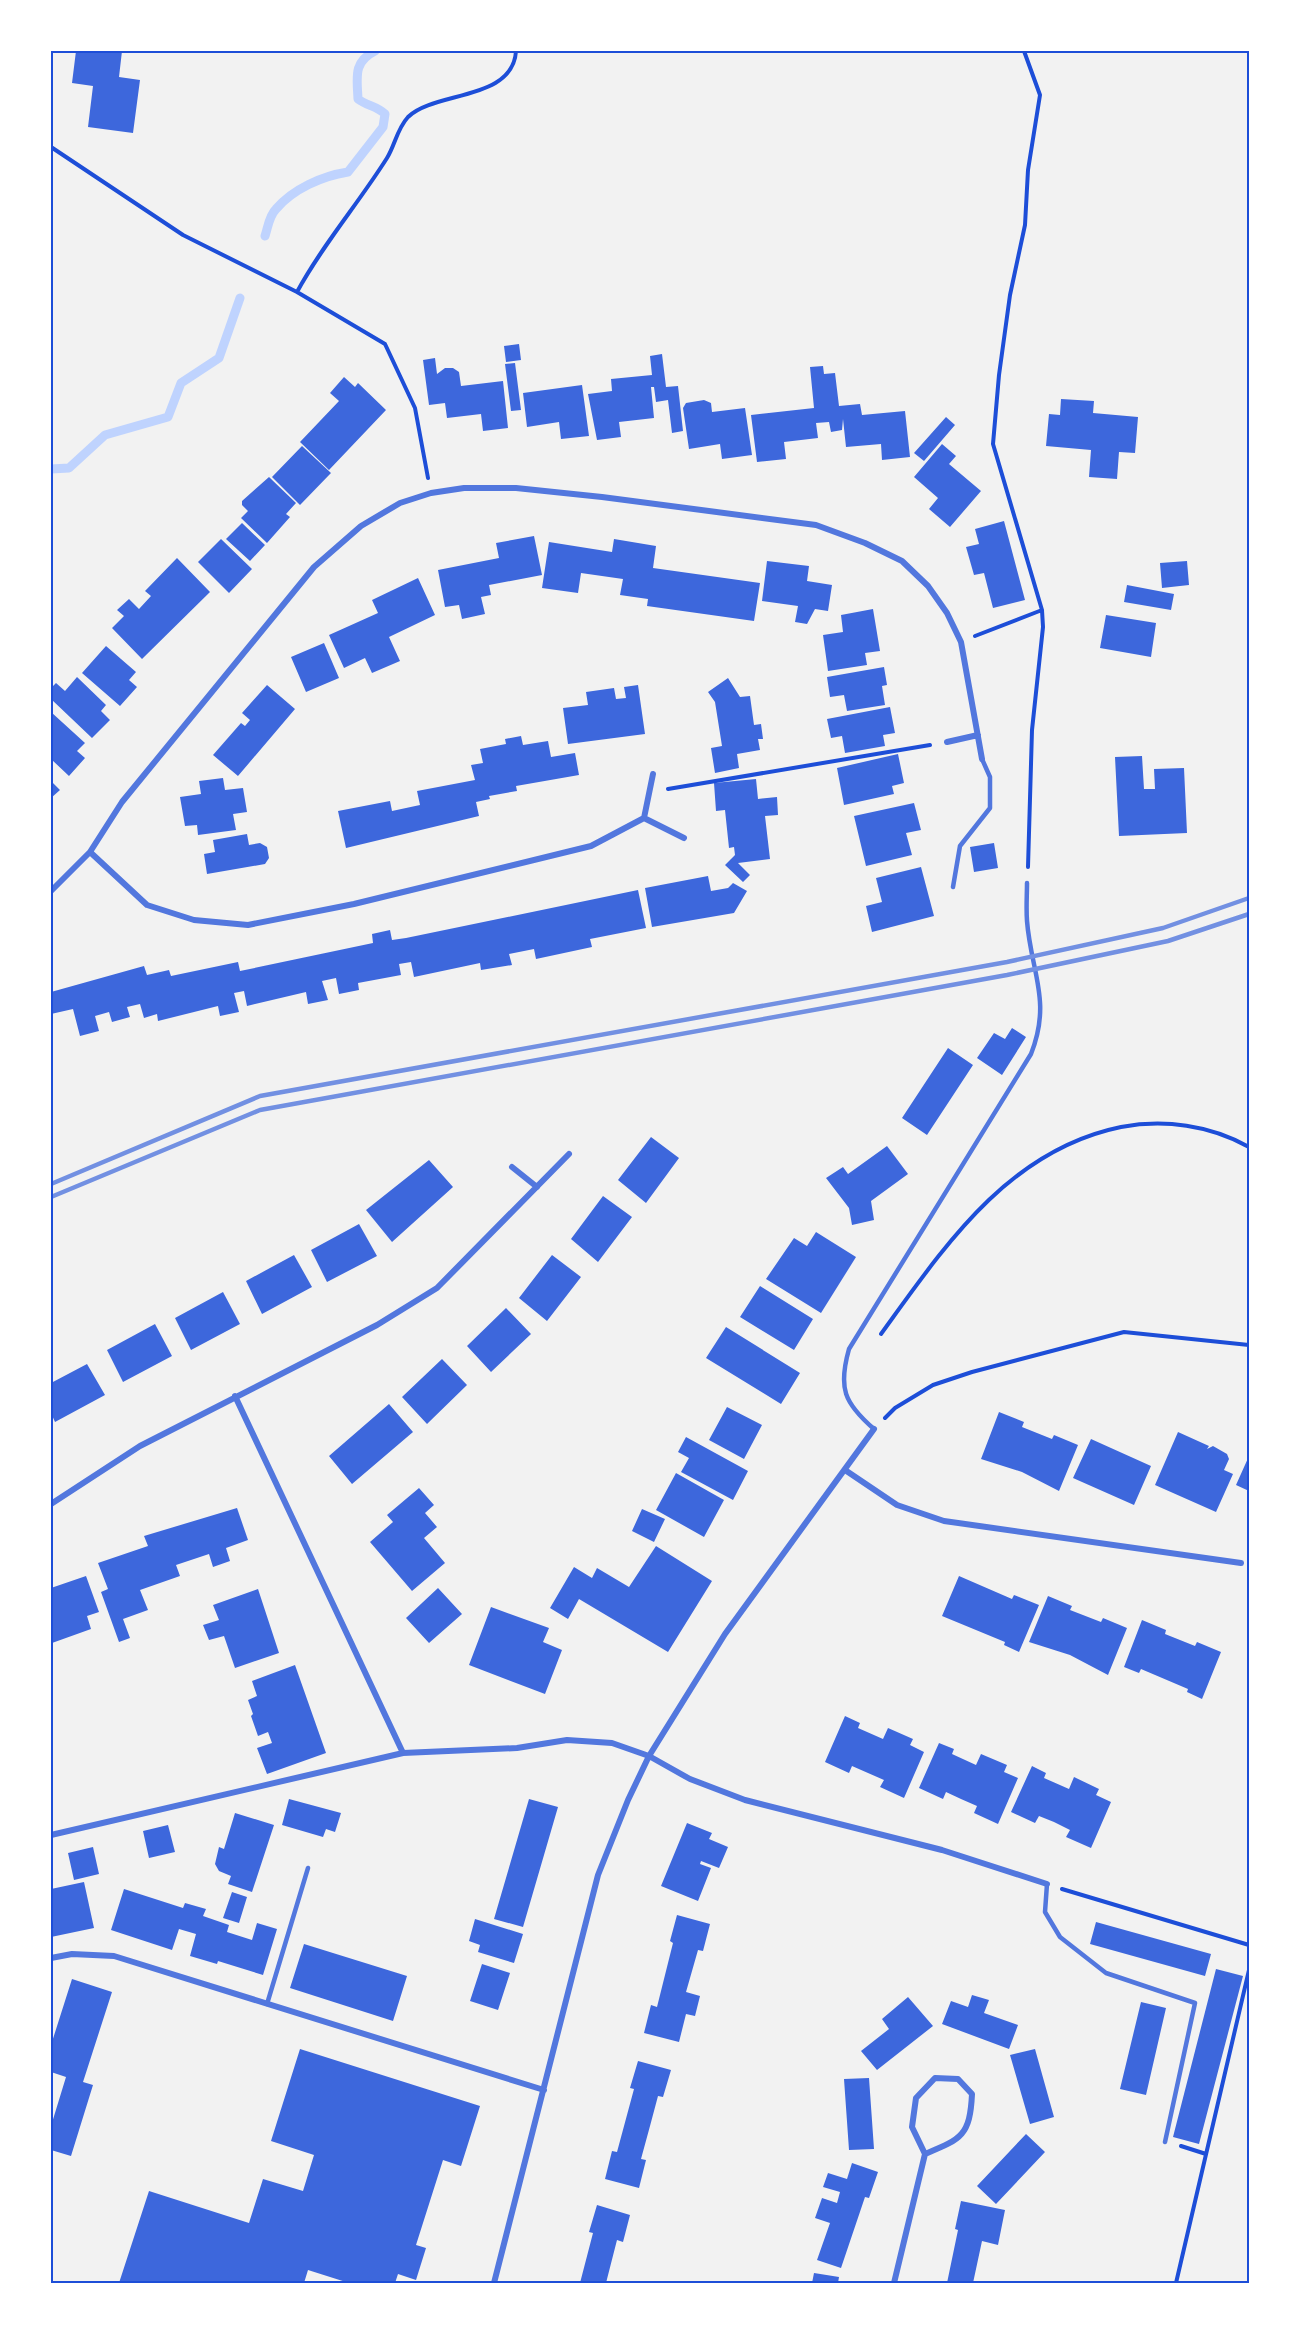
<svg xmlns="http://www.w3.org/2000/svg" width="1300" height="2334" font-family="'Varela Round',sans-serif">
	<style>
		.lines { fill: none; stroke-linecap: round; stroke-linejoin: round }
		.stream { stroke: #bfd3fe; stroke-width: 9 }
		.building { fill: #3d67dc }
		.path { stroke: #1d4ed8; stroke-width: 4 }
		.service { stroke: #5277de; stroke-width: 4.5 }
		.minor { stroke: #5277de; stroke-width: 6 }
		.rail { stroke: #7290e2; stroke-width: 4.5 }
		.neatline { fill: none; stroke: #1d4ed8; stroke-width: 2 }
	</style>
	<rect width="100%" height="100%" fill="#f2f2f2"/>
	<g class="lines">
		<path class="stream" d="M265,236C268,227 269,216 276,209C293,189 322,176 348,172L383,127L385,114C377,106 367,106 358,99C357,77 353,62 375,51
			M51,469L69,468L105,435L168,417L181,383L219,358L240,298"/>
	</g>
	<path class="building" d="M76,51H122L119,77L140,80L133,133L88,127L93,86L72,83Z
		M519,344L521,360L506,362L504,346Z
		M662,354L666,387L678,386L683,431L672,433L668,400L656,402L654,387H651L654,418L619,422L621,437L597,440L588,394L612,391L611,379L652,375L650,356Z
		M435,358L437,374L445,368H453L459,372L461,386L503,381L508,428L483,431L481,414L447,418L445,403L429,405L423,360Z
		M515,363L521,410L511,411L505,364Z
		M823,366L824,374L835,373L839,406L860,404L862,415L905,411L910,457L882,460L881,444L846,447L843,419L842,430L831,432L829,422L816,423L818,438L784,442L786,459L757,462L751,415L814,408L810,367Z
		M344,377L355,387L358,383L386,410L329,470L300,442L339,401L330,393Z
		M582,385L589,436L561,439L559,422L527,427L523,393Z
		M1061,399L1094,401L1093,413L1138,417L1135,453L1119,452L1117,479L1089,477L1091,450L1046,446L1049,414L1060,415Z
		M704,400L711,403L712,412L745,408L752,455L722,459L720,444L689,449L683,408L686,403Z
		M946,417L955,425L924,461L914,453Z
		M942,444L956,456L949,464L981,491L950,527L929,509L938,498L914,477Z
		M302,446L331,473L300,505L272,477Z
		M269,477L296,503L286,514L290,517L267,543L241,518L248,511L242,505V501Z
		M1004,521L1025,600L993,608L984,573L974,575L966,547L979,544L975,529Z
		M242,523L265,545L250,561L226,539Z
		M534,536L542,575L489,585L491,595L481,597L485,614L462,619L459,605L445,607L438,570L499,558L496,543Z
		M221,539L252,569L229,593L198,562Z
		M614,539L656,546L653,568L760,583L754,621L647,606L648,599L620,595L623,579L581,573L578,593L542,588L549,542L612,552Z
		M177,558L210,592L142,659L112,628L124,616L117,610L129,599L139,609L151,596L145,591Z
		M767,561L809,566L807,581L832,585L828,611L815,609L807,624L795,622L798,606L762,601Z
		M1187,561L1189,585L1162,588L1160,563Z
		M418,578L435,615L389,637L400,661L372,673L365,658L344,668L329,635L378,613L372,600Z
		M1127,585L1174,594L1171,610L1124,602Z
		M873,609L880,651L865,653L867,665L828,671L823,635L843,632L841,615Z
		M1106,615L1156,623L1151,657L1100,648Z
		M324,643L339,678L306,692L291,657Z
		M106,646L136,672L129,680L137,687L120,706L82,673Z
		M884,667L887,685L882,686L885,705L847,711L844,695L830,697L827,677Z
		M77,677L106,705L101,711L110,720L92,738L51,699V688L56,683L65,691Z
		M728,678L740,697L750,696L754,725L761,724L763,739H758L760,750L737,754L739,768L715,773L711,748L722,746L715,702L708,692Z
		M267,685L295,709L238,776L213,755L241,723L245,726L250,720L242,713Z
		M638,685L645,734L568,744L563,708L588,705L586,692L614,688L616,699L626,698L624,687Z
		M890,707L895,733L883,735L885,746L845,753L842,736L831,738L827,719Z
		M51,712L85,743L77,751L85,758L69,776L51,759Z
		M521,736L523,745L548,741L551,757L575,753L579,775L516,786L517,791L489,796L490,799L476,802L479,816L346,848L338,811L390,801L392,811L420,805L417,791L475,780L471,765L483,763L480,749L506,744L505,739Z
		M898,754L904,783L892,786L894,794L844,805L837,768Z
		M1142,756L1144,789H1155L1154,769L1184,768L1187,833L1119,836L1115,757Z
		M223,778L225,790L243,788L247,812L233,814L236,830L198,835L197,825L185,826L180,797L201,794L199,781Z
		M756,779L758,799L777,797L778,815L765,816L770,859L738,863L750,875L743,882L725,865L735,855L734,847L729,848L725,810L716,811L714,783Z
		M51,781L60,790L51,798Z
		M914,803L921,830L906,833L912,855L866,866L854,816Z
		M247,834L249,845L260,843L267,847L269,858L265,864L207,874L204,854L215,852L213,840Z
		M994,843L998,868L974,872L970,847Z
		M921,867L934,916L872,932L866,906L882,902L876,878Z
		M708,876L711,891L728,888L733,883L747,891L734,913L652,927L645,888Z
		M638,890L646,928L590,939L592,947L536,959L534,949L509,954L512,965L481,970L480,963L414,977L411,962L399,964L401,975L358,983L359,990L339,994L336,978L322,981L328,1000L308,1004L306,992L247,1006L244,991L234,993L239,1012L220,1016L218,1006L158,1021L157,1014L144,1018L140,1004L127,1007L130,1017L112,1022L109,1012L95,1016L99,1031L80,1036L73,1009L51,1014V992L144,966L147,975L169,970L171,976L238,962L240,971L373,943L372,934L390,930L392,940L406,938Z
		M1012,1028L1026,1037L1002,1075L977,1058L994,1033L1005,1039Z
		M948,1048L973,1065L927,1135L902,1118Z
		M651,1137L679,1158L646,1203L618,1180Z
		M887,1146L908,1174L871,1201L874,1220L852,1225L849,1208L826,1178L843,1167L848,1174Z
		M429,1160L453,1187L392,1242L366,1210Z
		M603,1196L632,1217L598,1262L571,1239Z
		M359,1224L377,1256L327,1282L311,1250Z
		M816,1232L856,1257L821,1313L766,1279L794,1238L807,1246Z
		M294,1255L312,1287L262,1314L246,1281Z
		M552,1255L581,1277L547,1321L519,1298Z
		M760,1286L813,1319L794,1350L740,1317Z
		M223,1292L240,1324L191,1350L175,1318Z
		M506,1308L531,1334L491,1372L467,1346Z
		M155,1324L172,1356L123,1382L107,1350Z
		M726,1327L800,1373L781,1404L706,1358Z
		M442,1359L467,1385L427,1424L402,1397Z
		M87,1364L105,1395L55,1422L51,1413V1383Z
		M389,1404L413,1432L352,1484L329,1456Z
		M727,1407L762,1425L744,1459L709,1440Z
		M999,1412L1024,1422L1022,1427L1052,1439L1054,1435L1078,1445L1059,1491L1022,1472L981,1459Z
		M1178,1432L1209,1446L1207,1449L1213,1446L1227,1454L1229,1459L1224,1470L1233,1474L1216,1512L1155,1485Z
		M686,1437L748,1471L733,1500L681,1472L689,1458L678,1452Z
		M1091,1439L1151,1466L1134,1505L1073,1478Z
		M1249,1456V1491L1236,1485Z
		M676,1473L724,1500L704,1537L656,1510Z
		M419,1488L434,1505L425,1513L437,1527L424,1538L445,1563L412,1591L370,1542L393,1522L387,1515Z
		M237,1508L248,1540L226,1548L230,1561L213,1567L209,1554L176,1565L180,1576L140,1590L148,1610L123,1619L130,1638L119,1642L101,1592L108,1589L98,1563L148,1546L144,1536Z
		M642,1509L665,1519L654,1542L632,1531Z
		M656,1546L712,1581L668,1652L579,1599L568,1619L550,1608L574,1567L592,1578L597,1568L629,1587Z
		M86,1576L99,1612L87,1616L91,1629L52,1643L51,1588Z
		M959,1576L1012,1599L1014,1595L1039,1605L1019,1652L1004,1645L1005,1642L942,1616Z
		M438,1588L462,1614L429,1643L406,1618Z
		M258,1589L279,1653L235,1668L224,1636L209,1640L203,1625L219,1620L213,1605Z
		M1048,1596L1072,1606L1070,1610L1101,1622L1103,1618L1127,1628L1108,1675L1070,1655L1029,1642Z
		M491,1607L549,1628L543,1642L562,1650L545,1694L469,1665Z
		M1142,1620L1166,1630L1165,1634L1195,1646L1197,1642L1221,1652L1202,1699L1187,1692L1188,1689L1141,1669L1139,1673L1124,1667Z
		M295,1665L326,1753L267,1774L257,1748L272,1743L268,1732L258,1736L251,1716L253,1714L248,1700L257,1696L252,1681Z
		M845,1716L860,1723L858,1728L883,1739L888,1728L913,1739L910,1745L924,1752L904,1798L880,1787L884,1780L852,1766L849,1773L825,1762Z
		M939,1743L954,1749L952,1754L976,1765L981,1754L1007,1765L1004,1772L1018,1778L998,1824L974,1813L977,1806L961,1799L946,1792L943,1799L919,1788Z
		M1032,1766L1046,1773L1044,1778L1069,1789L1074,1777L1099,1789L1096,1795L1111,1802L1091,1848L1066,1837L1070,1830L1054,1822L1039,1816L1035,1823L1011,1812Z
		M289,1799L341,1813L335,1832L326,1829L323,1837L282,1825Z
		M529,1799L558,1807L523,1927L494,1919Z
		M235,1813L274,1825L252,1892L228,1884L231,1876L219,1871L215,1864L219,1847L224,1849Z
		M687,1823L712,1833L709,1839L728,1847L719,1868L701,1861L700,1864L711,1868L698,1901L661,1886Z
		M168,1825L175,1852L149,1858L143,1831Z
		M93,1847L99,1874L74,1880L68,1853Z
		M84,1882L94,1928L51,1937V1889Z
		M124,1889L183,1908L185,1903L206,1909L203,1916L229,1925L227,1932L252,1940L257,1923L277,1929L263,1975L218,1961L217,1964L190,1956L196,1934L179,1929L172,1950L111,1930Z
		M232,1892L247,1897L239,1923L223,1918Z
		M677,1915L710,1924L703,1951L698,1950L686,1992L700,1996L695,2016L686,2014L679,2042L644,2033L651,2005L657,2007L673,1943L670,1941Z
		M475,1919L523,1934L514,1963L478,1952L480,1945L469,1941Z
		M1096,1922L1211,1954L1205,1976L1090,1944Z
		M304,1944L407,1976L393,2021L290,1988Z
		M482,1964L510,1973L498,2010L470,2001Z
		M1216,1969L1243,1976L1199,2144L1173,2137Z
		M72,1979L112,1992L83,2082L93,2085L71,2156L51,2150V2126L66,2077L51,2072V2045Z
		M972,1995L989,2000L984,2013L1018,2025L1009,2049L942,2024L951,2001L968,2007Z
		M908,1997L933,2026L877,2070L861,2051L889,2029L882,2019Z
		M1141,2002L1166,2008L1146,2095L1120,2089Z
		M300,2049L480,2106L461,2166L443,2160L416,2245L426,2248L416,2280L398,2274L395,2283H349L308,2270L304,2283H119L149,2191L249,2223L263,2179L303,2191L314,2155L271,2141Z
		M1035,2049L1054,2117L1030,2124L1010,2055Z
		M638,2061L671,2070L663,2097L658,2096L650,2126L641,2159L646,2160L639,2188L605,2179L612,2151L617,2152L634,2089L630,2088Z
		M869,2078L874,2149L849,2150L844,2079Z
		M1026,2134L1045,2152L996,2204L977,2186Z
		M852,2163L878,2172L869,2198L865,2197L841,2268L817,2260L830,2223L815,2218L822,2198L837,2203L840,2192L823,2187L828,2173L847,2179Z
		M961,2201L1005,2210L998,2245L982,2241L973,2283H947L958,2230L955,2229Z
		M597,2205L630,2215L623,2242L617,2240L606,2283H580L593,2233L589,2232Z
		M814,2273L839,2277L838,2283H812Z"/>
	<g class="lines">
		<path class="path" d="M1024,51L1040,95L1028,170L1025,225L1010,295L999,375L993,444L1042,610L1043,627L1032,730L1028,867
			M51,147L183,235L297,292L385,344L415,408L428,478
			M297,292C323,244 358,204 387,158C395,145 397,129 408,117C434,91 513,101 516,51
			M975,636L1042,610
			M668,789L930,745
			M881,1334C944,1247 1008,1150 1121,1127C1164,1119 1210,1125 1249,1147
			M885,1418L895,1408L933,1385L972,1372L1124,1332L1249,1345
			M1062,1889L1249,1945
			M1181,2146L1206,2154
			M1176,2283L1249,1970"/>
		<path class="service" d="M953,887L960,846L990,808V777L982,759
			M874,1429C844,1403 838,1388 849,1349L1031,1054C1052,1001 1031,972 1027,921C1026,908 1027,895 1027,883
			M1047,1884L1045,1912L1060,1937L1106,1973L1195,2003L1165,2142
			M267,2004L308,1868"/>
		<path class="minor" d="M947,742L978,735
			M653,774L644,818L684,838
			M90,852L147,905L194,920L248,925L354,904L591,846L644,818
			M51,891L90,852L122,802L314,567L361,526L400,503L431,493L464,488H516L602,497L816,525L865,543L902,561L928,586L947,613L961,642L982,759
			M512,1167L537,1187
			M235,1396L403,1753
			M845,1470L897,1505L944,1521L1241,1563
			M51,1504L140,1446L377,1325L437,1288L569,1154
			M51,1835L403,1753L517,1748L567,1740L612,1743L649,1756L690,1779L745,1800L942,1850L1047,1884
			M51,1958L72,1954L114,1956L544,2090
			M494,2283L598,1875L628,1800L649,1756L725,1634L874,1429
			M894,2283L925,2154L912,2127L916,2098L935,2078L958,2079L972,2094C970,2136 961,2139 925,2154"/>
		<path class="rail" d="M51,1184L260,1096L1007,962L1163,928L1249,898
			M51,1197L260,1110L1007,975L1168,941L1249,914"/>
	</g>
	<rect width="1300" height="2334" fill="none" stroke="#ffffff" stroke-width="105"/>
	<rect x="52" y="52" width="1196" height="2230" class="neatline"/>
</svg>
